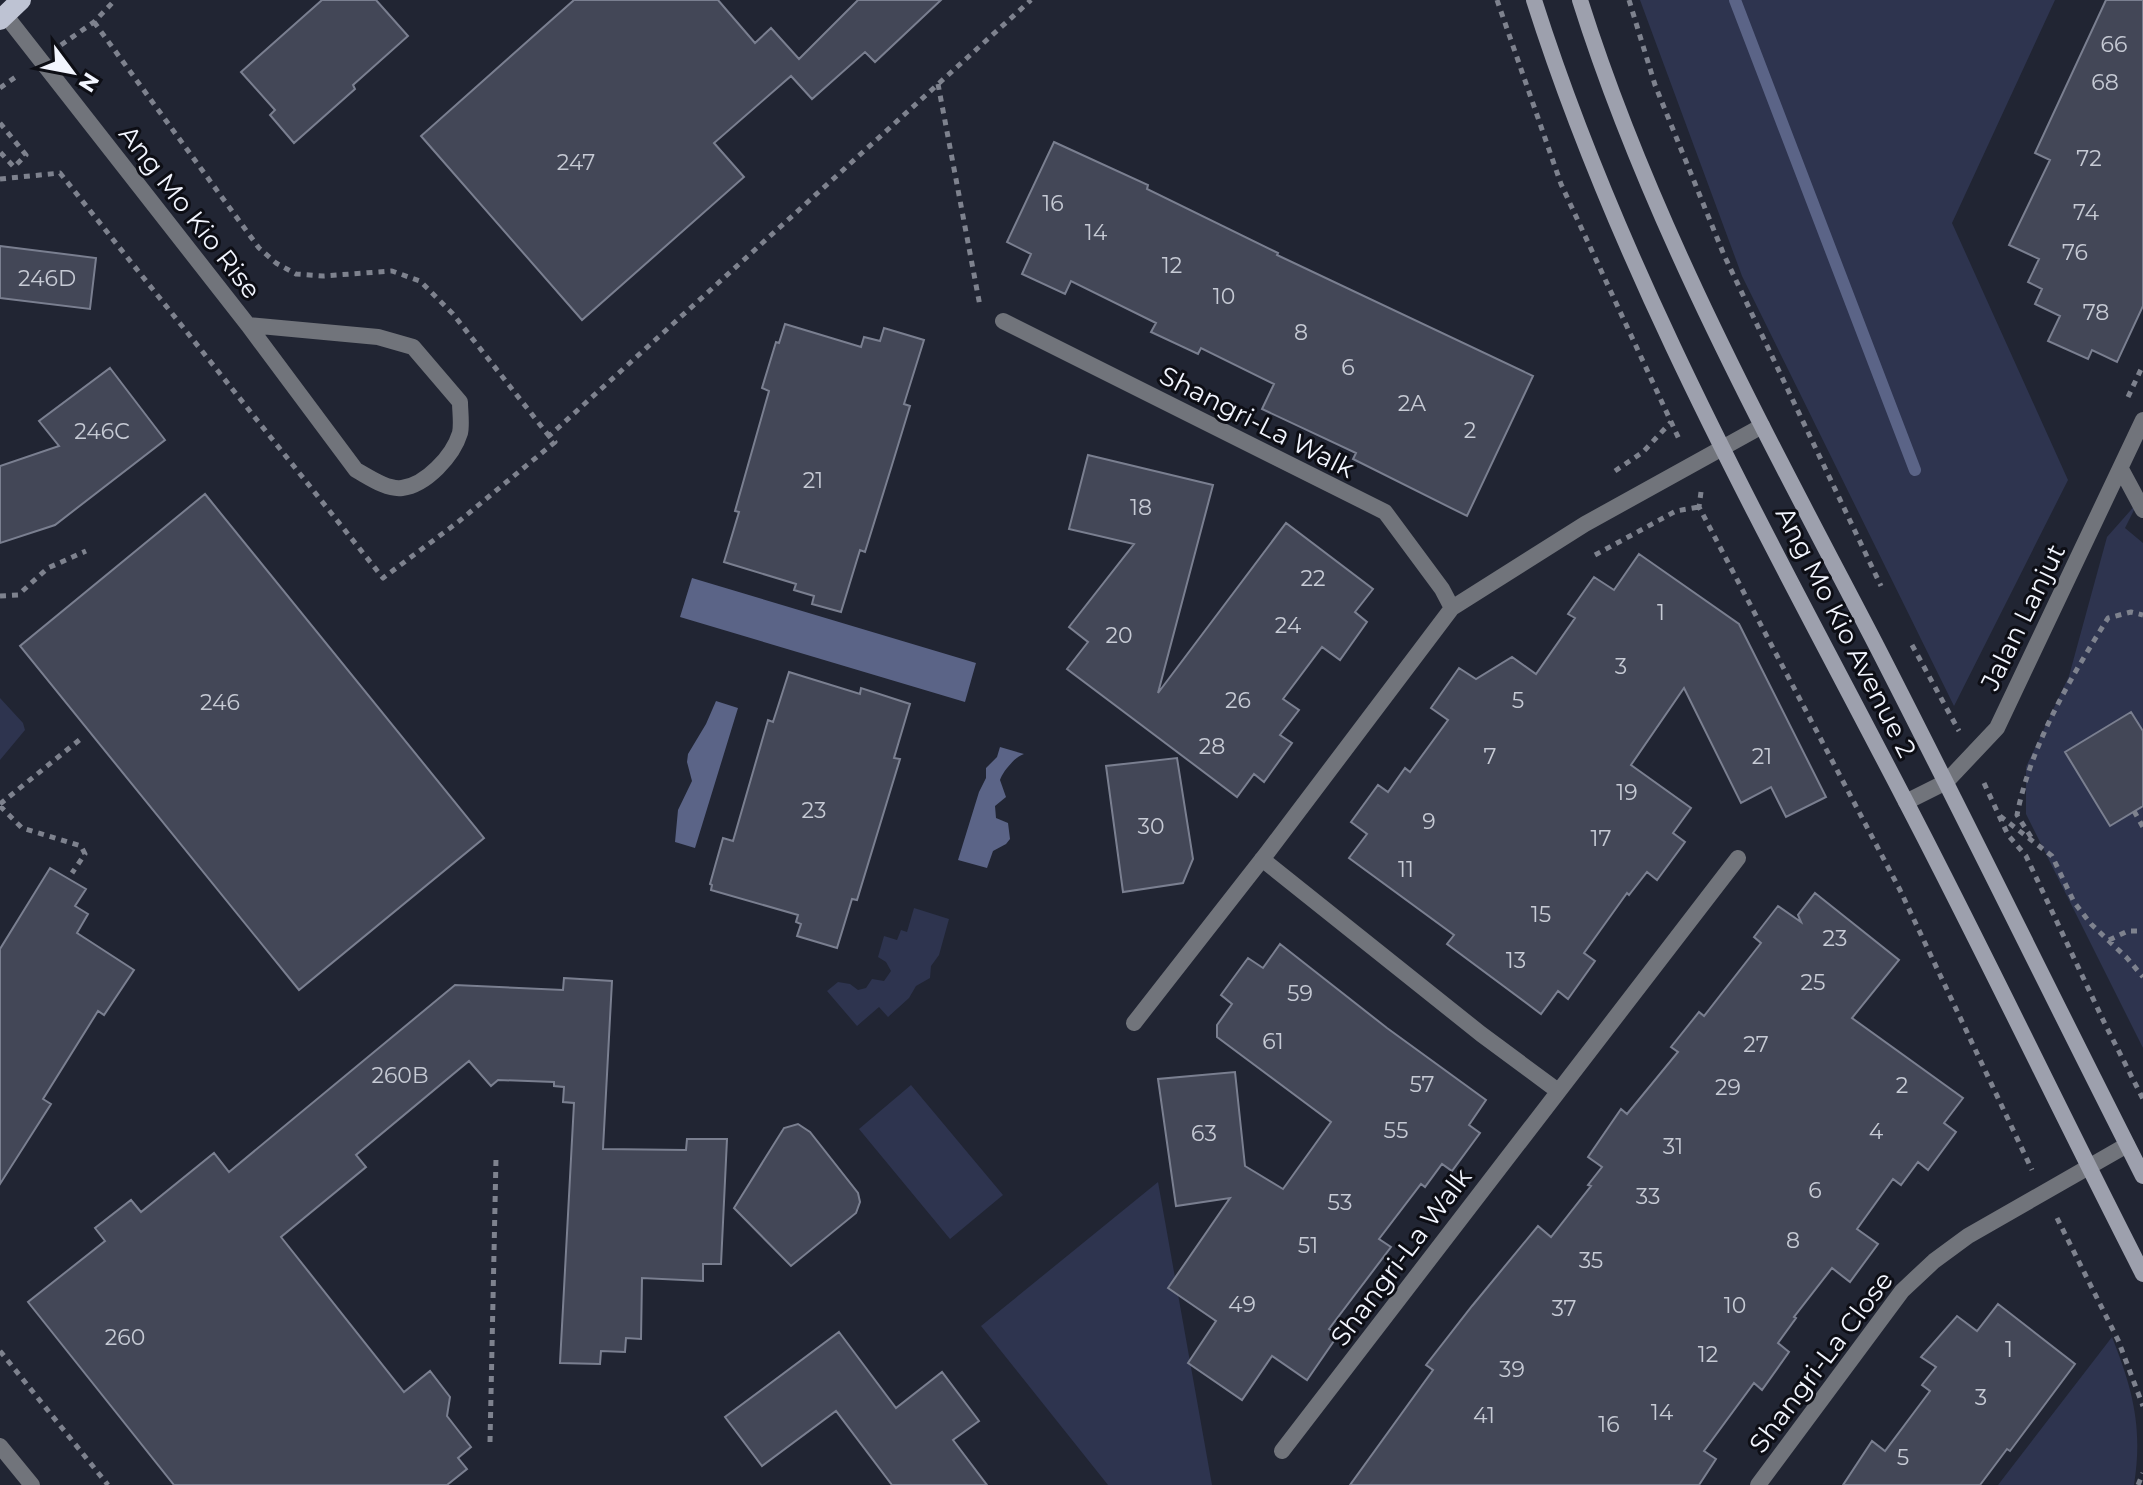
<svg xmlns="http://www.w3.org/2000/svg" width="2143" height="1485" font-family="Montserrat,sans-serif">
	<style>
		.green { fill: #2e344f }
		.water { fill: #5b6487 }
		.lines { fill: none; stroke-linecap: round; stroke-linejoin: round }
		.stream { stroke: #5b6487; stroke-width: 12 }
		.building { fill: #434757; stroke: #7a7f90; stroke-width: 2 }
		.path { stroke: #7e828e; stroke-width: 5; stroke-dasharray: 6 6; stroke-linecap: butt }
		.minor { stroke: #71747b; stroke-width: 16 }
		.secondary { stroke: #9da0ad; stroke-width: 16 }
		.primary { stroke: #bec3d3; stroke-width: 20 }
		.labels { text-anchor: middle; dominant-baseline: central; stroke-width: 6; stroke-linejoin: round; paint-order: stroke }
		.number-label { font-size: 22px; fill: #c6cad4 }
		.street-label { font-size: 26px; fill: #f2f5fe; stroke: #0d0e15 }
	</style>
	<rect width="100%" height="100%" fill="#212533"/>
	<path class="green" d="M1640,0H2055L1952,223L2068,480L1954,706L1742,276Z
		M2138,502L2125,528L2143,543V731L2131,712L2065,752L2110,826L2143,806V1048L2026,814V767L2069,676L2107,537Z
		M0,698L23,723L25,730L0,760Z
		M914,908L949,919L939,955L931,966L930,978L916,986L909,998L888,1017L879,1007L857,1026L827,991L838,982L850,984L858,990L866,988L872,979L884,981L891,971L886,962L878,957L884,936L897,940L901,930L907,932Z
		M911,1085L1003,1195L950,1239L859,1129Z
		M1158,1182L1212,1485H1108L981,1326Z
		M2112,1337C2133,1390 2143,1428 2134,1485H1998Z"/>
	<path class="water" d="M692,578L976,663L965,702L680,617Z
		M716,701L738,708L695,848L675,842L678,810L692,781L687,762L688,754L706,724Z
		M1000,747L1024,754C1016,756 1003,771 1000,780L1006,797L995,806L996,818L1008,823L1010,839L1006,844L993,851L987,868L958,860L979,792L986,778V768L997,757Z"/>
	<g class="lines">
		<path class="stream" d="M1735,0L1915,470"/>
	</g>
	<path class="building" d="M322,0H376L408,36L353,85L355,89L294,143L270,115L275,110L241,72Z
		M574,0H718L755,43L771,28L799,59L858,0H941L875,62L865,52L812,99L791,76L714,143L744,177L582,320L421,136Z
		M2106,0H2143V306L2117,362L2092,350L2088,359L2048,341L2060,316L2035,304L2042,289L2028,282L2039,259L2009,245L2050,160L2035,153Z
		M1054,142L1148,185L1147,189L1278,253L1277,255L1533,376L1467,516L1353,459L1356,453L1262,409L1274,384L1201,348L1198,354L1151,332L1156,323L1071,281L1065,294L1022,274L1031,254L1007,242Z
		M0,246L96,258L90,309L0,298Z
		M785,324L861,347L864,337L880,341L884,328L924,340L904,404L910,406L892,465L865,552L860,550L841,612L812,604L814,596L794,590L796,584L724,562L739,512L735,511L769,391L762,388L776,342L779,343Z
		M110,368L165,440L55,525L0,543V466L59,446L39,421Z
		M1088,455L1213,485L1158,693L1286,523L1373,589L1355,612L1367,622L1340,660L1322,647L1283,699L1299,710L1280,735L1292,743L1264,782L1254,774L1237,797L1067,669L1088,642L1069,627L1134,544L1069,529Z
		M205,494L484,838L299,990L20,646Z
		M1639,554L1739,624L1826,797L1786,817L1771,787L1741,803L1684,688L1631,765L1691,808L1673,833L1685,842L1657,880L1647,872L1629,895L1627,893L1584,953L1595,961L1568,999L1558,991L1541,1014L1447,944L1454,935L1349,858L1367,834L1351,822L1378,785L1388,792L1405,768L1410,772L1448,720L1431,708L1459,668L1476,679L1512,657L1536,674L1575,618L1568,614L1594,577L1614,590Z
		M789,672L860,694L861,688L910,704L894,758L900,759L857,900L852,899L837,948L797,936L801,924L796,922L798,915L711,890L712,885L710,884L723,838L733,841L768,720L773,722Z
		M2131,712L2143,731V806L2110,826L2065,752Z
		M1177,758L1193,859L1183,883L1123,892L1106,766Z
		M50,868L86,889L75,906L88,914L77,933L134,970L104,1015L98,1011L43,1099L51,1104L0,1184V949Z
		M1815,893L1899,960L1852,1018L1963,1098L1944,1123L1956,1132L1928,1170L1918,1162L1901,1185L1893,1179L1857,1229L1878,1244L1850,1282L1832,1268L1794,1317L1796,1318L1778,1343L1789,1352L1762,1390L1754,1383L1704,1451L1716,1459L1699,1485H1350L1433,1370L1426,1365L1472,1306L1538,1226L1551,1237L1591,1186L1588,1185L1602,1167L1588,1157L1621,1109L1627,1114L1678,1052L1671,1047L1699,1012L1704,1016L1761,943L1754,937L1778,906L1801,922L1798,915Z
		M1280,944L1387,1028L1486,1100L1469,1125L1480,1133L1452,1171L1442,1164L1425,1187L1421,1184L1379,1239L1391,1247L1329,1329L1338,1335L1307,1380L1272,1356L1242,1400L1188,1363L1216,1321L1168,1288L1230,1198L1176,1206L1158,1079L1235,1072L1245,1166L1283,1189L1331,1122L1217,1037V1025L1232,1004L1221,995L1248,958L1263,968Z
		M564,978L612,981L603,1149L686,1150L687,1139H727L721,1264H703V1281L642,1278L641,1339L626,1338L625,1352L601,1351L600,1364L560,1363L574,1103L563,1102L564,1087L554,1086V1082L498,1080L491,1086L469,1061L356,1155L366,1167L281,1237L404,1392L430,1371L450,1397L447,1416L471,1447L458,1458L467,1469L447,1485H174L28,1302L105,1241L95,1228L131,1200L141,1212L214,1153L229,1172L455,985L563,990Z
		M798,1124L810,1132L858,1193L860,1202L856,1213L791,1266L734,1208L784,1128Z
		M1998,1304L2075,1364L2010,1451L2007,1449L1980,1485H1843L1872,1441L1885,1451L1930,1391L1922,1385L1936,1367L1921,1357L1957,1316L1977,1331Z
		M839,1332L896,1408L942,1372L979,1421L953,1440L987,1485H892L836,1411L762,1466L725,1417Z"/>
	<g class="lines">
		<path class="path" d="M1497,0L1561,184L1679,439
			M1629,0L1655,85L1724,255L1881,586
			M94,22L259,248L276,263L296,274L323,276L392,271L420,281L453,314L549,436
			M61,45L94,22L115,0
			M938,84L980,306
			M0,88L17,76
			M0,123L26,155L14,167L0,152
			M0,179L60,173L383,578L458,522L555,442L549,436L1031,0
			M2128,397L2143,365
			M1615,471L1643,452L1671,422
			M1701,492L1699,507L1900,890L2032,1170
			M1595,555L1676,511L1699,507
			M0,596L18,595L48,568L86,551
			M1912,645L1959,731
			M1984,783L2008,835L2026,856L2104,1022L2143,1099
			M0,804L83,737
			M0,806L22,828L81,846L85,854L72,873
			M2134,811L2143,827
			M2000,816L2052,856L2074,902L2091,924L2127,958L2143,977
			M2031,837L2017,815C2031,744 2070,679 2108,618L2131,612L2143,615
			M2109,940L2128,931H2143
			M2057,1218L2118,1340L2143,1406
			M0,1351L108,1485
			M490,1442L496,1158
			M2138,1485L2143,1473"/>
		<path class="minor" d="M6,16L248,325L356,470C369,477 387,490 402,488C426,485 453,456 460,433C462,424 460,411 460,402L413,347L378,337L248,325
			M1003,321L1385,512L1442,589L1452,608
			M2121,469L2143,510
			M1906,802L1946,782L1997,728L2143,420
			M1262,859L1481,1034L1558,1091
			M1134,1023L1267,853L1452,608L1585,524L1762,426
			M0,1446L32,1485
			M1282,1451L1738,858
			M1758,1485L1902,1291L1934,1261L1968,1236L2127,1145"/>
		<path class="secondary" d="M1534,0C1623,280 1769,538 1904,798C1986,955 2062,1116 2143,1274
			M1580,0C1651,225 1766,434 1875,643C1966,820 2053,999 2143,1176"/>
		<path class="primary" d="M0,20L21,0"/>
	</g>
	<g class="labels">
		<g class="number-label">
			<text x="2114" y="44">66</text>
			<text x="2105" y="82">68</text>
			<text x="2089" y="158">72</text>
			<text x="576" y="162">247</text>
			<text x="1053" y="203">16</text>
			<text x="2086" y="212">74</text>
			<text x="1096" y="232">14</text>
			<text x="2075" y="252">76</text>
			<text x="1172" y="265">12</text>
			<text x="47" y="278">246D</text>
			<text x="1224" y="296">10</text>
			<text x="2096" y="312">78</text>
			<text x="1301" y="332">8</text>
			<text x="1348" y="367">6</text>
			<text x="1412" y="403">2A</text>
			<text x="1470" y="430">2</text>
			<text x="102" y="431">246C</text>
			<text x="813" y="480">21</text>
			<text x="1141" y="507">18</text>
			<text x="1313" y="578">22</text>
			<text x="1661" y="612">1</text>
			<text x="1288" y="625">24</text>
			<text x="1119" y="635">20</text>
			<text x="1621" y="666">3</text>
			<text x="1238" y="700">26</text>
			<text x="1518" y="700">5</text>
			<text x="220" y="702">246</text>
			<text x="1212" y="746">28</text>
			<text x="1490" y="756">7</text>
			<text x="1762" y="756">21</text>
			<text x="1627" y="792">19</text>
			<text x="814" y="810">23</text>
			<text x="1429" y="821">9</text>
			<text x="1151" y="826">30</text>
			<text x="1601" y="838">17</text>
			<text x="1406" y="869">11</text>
			<text x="1541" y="914">15</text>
			<text x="1835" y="938">23</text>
			<text x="1516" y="960">13</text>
			<text x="1813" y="982">25</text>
			<text x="1300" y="993">59</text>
			<text x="1273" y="1041">61</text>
			<text x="1756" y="1044">27</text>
			<text x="400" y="1075">260B</text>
			<text x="1422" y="1084">57</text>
			<text x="1902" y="1085">2</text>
			<text x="1728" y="1087">29</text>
			<text x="1396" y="1130">55</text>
			<text x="1876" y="1131">4</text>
			<text x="1204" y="1133">63</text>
			<text x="1673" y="1146">31</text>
			<text x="1815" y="1190">6</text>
			<text x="1648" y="1196">33</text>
			<text x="1340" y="1202">53</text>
			<text x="1793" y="1240">8</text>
			<text x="1308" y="1245">51</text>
			<text x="1591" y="1260">35</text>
			<text x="1242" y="1304">49</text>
			<text x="1735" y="1305">10</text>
			<text x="1564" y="1308">37</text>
			<text x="125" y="1337">260</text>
			<text x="2009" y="1349">1</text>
			<text x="1708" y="1354">12</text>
			<text x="1512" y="1369">39</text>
			<text x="1981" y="1397">3</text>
			<text x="1662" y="1412">14</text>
			<text x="1484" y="1415">41</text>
			<text x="1609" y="1424">16</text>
			<text x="1903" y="1457">5</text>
		</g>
		<g class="street-label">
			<text transform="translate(190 212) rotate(52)">Ang Mo Kio Rise</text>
			<text transform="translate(1257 422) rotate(27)">Shangri-La Walk</text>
			<text transform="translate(2023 617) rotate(-64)">Jalan Lanjut</text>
			<text transform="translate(1846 632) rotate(63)">Ang Mo Kio Avenue 2</text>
			<text transform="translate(1401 1257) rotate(-53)">Shangri-La Walk</text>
			<text transform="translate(1821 1362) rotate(-53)">Shangri-La Close</text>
		</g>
	</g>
	<g transform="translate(72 72) rotate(122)" stroke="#0d0e15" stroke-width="6" paint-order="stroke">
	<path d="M0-6L14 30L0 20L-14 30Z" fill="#f2f5fe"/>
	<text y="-12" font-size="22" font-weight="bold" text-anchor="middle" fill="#f2f5fe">N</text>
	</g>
</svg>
